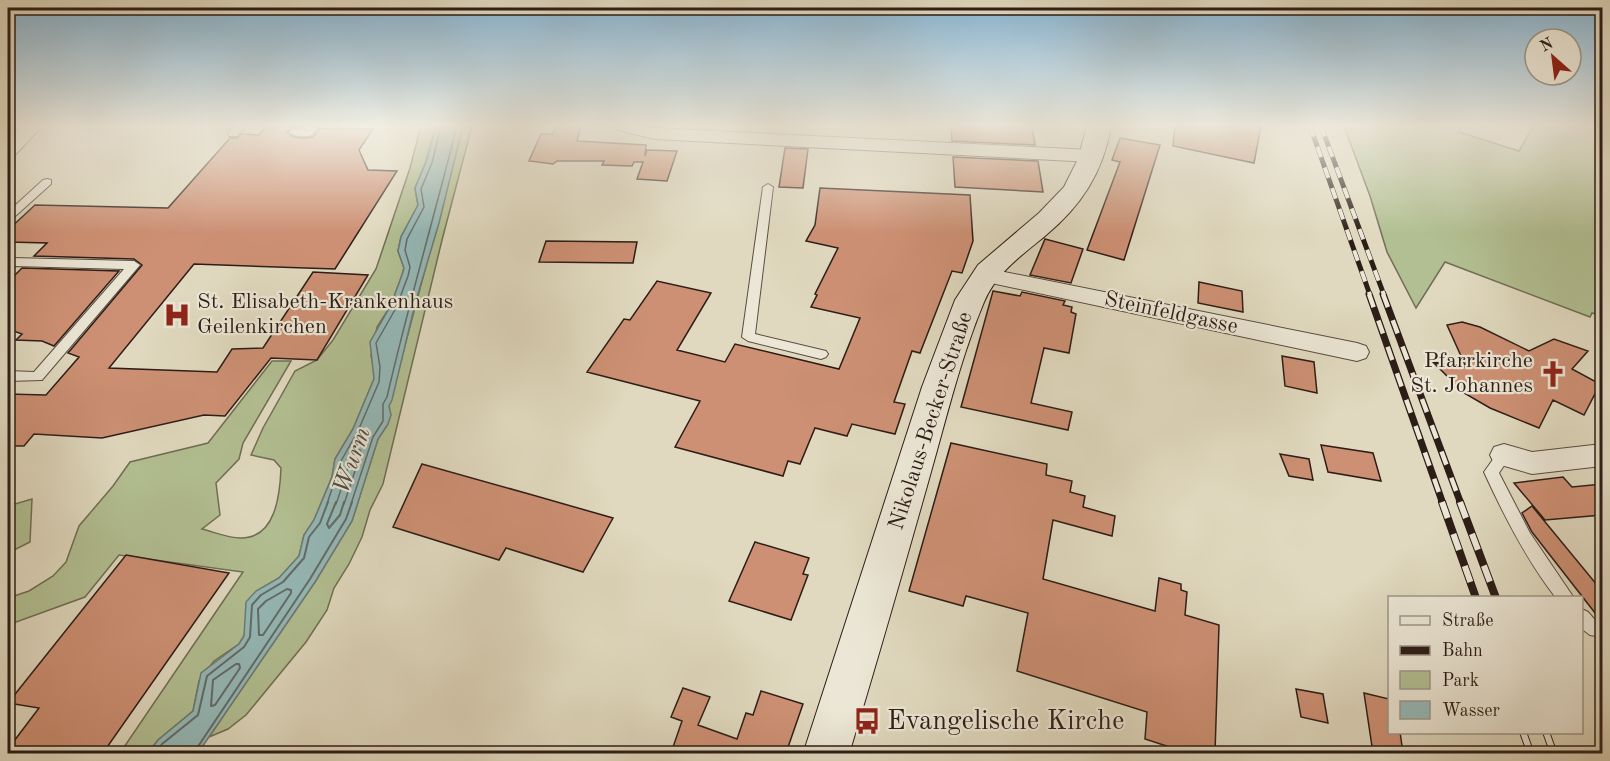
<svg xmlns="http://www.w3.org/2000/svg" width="1610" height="761" font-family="'Old Standard TT',serif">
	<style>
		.green { fill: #b2bf92; stroke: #706e54; stroke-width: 1.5 }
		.water { fill: #95b9b8; stroke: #6b7b78; stroke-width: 1.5 }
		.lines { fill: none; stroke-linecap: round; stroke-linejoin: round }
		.shore-far1 { stroke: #616b68; stroke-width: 1.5 }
		.shore { stroke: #616b68; stroke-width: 2 }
		.building { fill: #cd9074; stroke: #2d1d17; stroke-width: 1.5 }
		.lane-casing { stroke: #5a4c41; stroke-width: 2 }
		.street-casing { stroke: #5a4c41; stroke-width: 2 }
		.secondary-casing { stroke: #2d1d17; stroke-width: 2 }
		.lane { fill: #ebe6d5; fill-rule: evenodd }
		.street { fill: #ebe6d5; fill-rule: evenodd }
		.secondary { fill: #ebe6d5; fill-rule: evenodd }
		.rail-far2-casing { stroke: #2d1d17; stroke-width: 5 }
		.rail-far1-casing { stroke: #2d1d17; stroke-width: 7 }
		.rail-casing { stroke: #2d1d17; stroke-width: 8 }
		.rail-far2 { stroke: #ebe6d5; stroke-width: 4; stroke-dasharray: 11; stroke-linecap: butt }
		.rail-far1 { stroke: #ebe6d5; stroke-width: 4.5; stroke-dasharray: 14; stroke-linecap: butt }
		.rail { stroke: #ebe6d5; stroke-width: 6; stroke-dasharray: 17; stroke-linecap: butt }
		.labels { text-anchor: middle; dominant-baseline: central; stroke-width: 4.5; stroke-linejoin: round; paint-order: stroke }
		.poi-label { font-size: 22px; fill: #2d1d17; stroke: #ebe6d5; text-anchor: start }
		.street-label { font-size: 22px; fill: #2d1d17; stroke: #ebe6d5 }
		.water-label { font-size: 24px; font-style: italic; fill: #4c4c47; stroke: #ebe6d5 }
		.near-poi-label { font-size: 27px; fill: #2d1d17; stroke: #ebe6d5; text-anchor: start }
	</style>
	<rect width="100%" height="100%" fill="#e0d9bf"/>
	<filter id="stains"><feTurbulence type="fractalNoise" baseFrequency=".00333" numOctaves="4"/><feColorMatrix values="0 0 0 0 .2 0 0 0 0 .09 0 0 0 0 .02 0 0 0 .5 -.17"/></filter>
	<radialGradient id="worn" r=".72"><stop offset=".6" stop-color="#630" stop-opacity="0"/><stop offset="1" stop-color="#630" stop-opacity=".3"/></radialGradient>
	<path class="green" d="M421,126H436L426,162L415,188L418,205L401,237L398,251L404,268L402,275L391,305L377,327L371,356L374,367V379L353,429L335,459L332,477L314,520L304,535L299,556L279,578L257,591L244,636L239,644L214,661L199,681L193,711L158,740L148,753H120L243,572L119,555L85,597L8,625V598L29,591L53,576L66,562L79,526L113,486L130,462L208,443L272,361H291L243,443L239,459L216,483L220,515L202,529C214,532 228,538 240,538C276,539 280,494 281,468L274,460L251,455L263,428L295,371L317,360L333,340L376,269L410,168Z
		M463,126H472L442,240L383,484L370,510L362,537L349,564L334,588L327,610L306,642L246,715L228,729L209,737L315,582L352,521L378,439L388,424L389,406Z
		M1344,126H1462L1459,132L1519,151L1533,126H1602V316L1592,313L1590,317L1445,262L1416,308L1387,252L1370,196Z
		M32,499L30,542L8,553V506Z"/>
	<path class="water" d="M436,126H463L439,223L415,304L392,400L389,406L391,415L388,424L378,439L352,521L315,582L198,753H148L158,740L193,711L201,673L239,644L244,636L246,602L256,591L279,578L299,556L304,535L314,520L332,477L335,459L353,429L374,379L370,342L391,305L402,275L404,268L398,251L401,237L418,205L415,188L426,162Z"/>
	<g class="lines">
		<path class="shore-far1" d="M327,504L341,461L358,431L379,382L380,367L376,343L396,308L408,276L410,267L405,250L407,239L424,207L421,189L432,163L441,126
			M336,504C343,486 346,466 356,450H360L361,453L344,504
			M351,504L373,437L383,421V404L387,397C408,306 434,217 457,126"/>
		<path class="shore" d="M336,502L327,524L329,528L340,515L344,502
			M287,589L291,590V593L263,635H259L258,609L266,601Z
			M236,664H239L240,668L215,705L211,706L213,680Z
			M155,754L162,744L198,715L207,676L244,647L250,637L252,605L261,595L283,582L304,558L309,537L320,523L328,502
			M193,754L310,579L346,519L352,502"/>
	</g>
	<path class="building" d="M266,126H299L304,127H293L287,132L293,137L303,138L313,137L320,128L373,129L359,150L368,170L397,171L335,269L194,264L109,368L217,372L232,349L263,348L313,272L368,275L317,360L271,358L225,416L204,415L102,438L34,434L24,446H8V394L46,395L79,357L68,353L142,265L134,259L34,256L47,243L8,242V230L35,205L168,208L230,138H237L241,134L259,135Z
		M556,126H581L577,141L646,145L645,156L647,150L677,151L667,181L637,179L643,162H634L632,166L602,165L604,161H557L553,164L529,161L541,134H553Z
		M951,126H1032L1035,145L952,141Z
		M1175,126H1261L1254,163L1173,146Z
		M1120,138L1160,145L1124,260L1087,250L1120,162L1112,160Z
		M785,148L808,149L803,188L779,187Z
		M953,157L1038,161L1043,192L955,187Z
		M820,188L970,195L973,241L962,273L952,271L920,353L912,351L894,402L905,404L895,434L852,424L847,436L815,428L800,464L788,461L783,476L675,447L700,401L587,372L624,319L630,320L657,281L711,293L677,350L725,362L735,344L839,369L860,318L811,307L817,295L815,294L838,248L806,241L815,225Z
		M1045,239L1083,249L1071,283L1030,275Z
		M546,241L637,242L633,263L539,262Z
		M22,268L119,271L54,346L42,341L16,340L22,334L8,329V282Z
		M1199,282L1242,291L1243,312L1198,303Z
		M993,291L1020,296L1022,292L1065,301L1063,305L1072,307L1071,312L1076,314L1069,353L1044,348L1031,403L1072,412L1068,430L961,407Z
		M1462,322L1480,327L1529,351L1554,339L1588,351L1572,369L1600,384L1584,415L1553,400L1539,428L1490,408L1464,393L1433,362L1466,367L1447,325Z
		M1282,356L1314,362L1317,393L1285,386Z
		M951,443L1047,464L1046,475L1072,481L1070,492L1085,496L1083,507L1115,516L1112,536L1053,520L1043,579L1155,611L1159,578L1181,584V590L1187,592L1185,615L1219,625L1215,753H1188L1145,739L1147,712L1017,671L1028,613L966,596L963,606L909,591Z
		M1321,445L1373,453L1381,481L1328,472Z
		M1280,454L1309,459L1313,480L1289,476Z
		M422,464L529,494L613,518L583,572L506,548L499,560L393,527Z
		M1563,477L1572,487L1602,484V515L1545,520L1514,483Z
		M1532,506L1602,591V619L1599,618L1532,532L1522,513Z
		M755,542L809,558L803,574L808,575L791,620L729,601Z
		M126,555L229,573L103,753H8V749L39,708L8,703Z
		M683,688L710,697L698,725L737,739L746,713L753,715L761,691L803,704L786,753H671L682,721L671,717Z
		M1296,689L1323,694L1328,723L1301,717Z
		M1364,693L1389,699V732H1400L1403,753H1373Z"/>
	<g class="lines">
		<defs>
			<path id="lane" d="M234,126H245L237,136H229L228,134Z
				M308,126H318L312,135C305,137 294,137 289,132L294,129L305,130Z
				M47,179L51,180V184L12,219L8,220V212L43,180Z
				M768,184L773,187L755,334L826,351L828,354L826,357L821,359L748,341L742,337L763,187Z
				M12,258L134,261L140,265L42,380L8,381V371L34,372L124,269L14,266L8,268V259Z
				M1504,449L1509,451L1511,455L1499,473L1530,533L1574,598H1556C1526,559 1504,516 1484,472L1499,451Z
				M1582,609L1588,612L1595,620L1602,621V637L1590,635L1582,629Z"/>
			<path id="street" d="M22,126H42L15,155L8,157V141Z
				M615,126L1092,150L1099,152L1102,156L1099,160L1092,162L655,139L617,130Z
				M985,268L1357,343L1366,346L1369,352L1366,358L1357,361L977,280L974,275L977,270Z
				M1504,444L1532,452L1602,444V466L1532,474L1494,463L1490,455L1494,447Z"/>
			<path id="secondary" d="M1087,126H1111C1103,173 1081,206 1045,236C1022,255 996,273 984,302C960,359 946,420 929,479C903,571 877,662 849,754H803L922,387L955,300L978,265L1039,213L1064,187L1078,159Z"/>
		</defs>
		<use href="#lane" class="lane-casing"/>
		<use href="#street" class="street-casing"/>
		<use href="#secondary" class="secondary-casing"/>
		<use href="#lane" class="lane"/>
		<use href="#street" class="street"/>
		<use href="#secondary" class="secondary"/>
		<defs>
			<path id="rail-far2" d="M1310,126L1370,295
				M1321,126L1384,295"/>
			<path id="rail-far1" d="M1369,294L1443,504
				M1383,294L1461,504"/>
			<path id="rail" d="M1442,502L1476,598
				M1460,502L1496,598
				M1523,732L1531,754
				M1546,732L1554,754"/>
		</defs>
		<use href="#rail-far2" class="rail-far2-casing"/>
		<use href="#rail-far1" class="rail-far1-casing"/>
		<use href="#rail" class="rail-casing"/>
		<use href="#rail-far2" class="rail-far2"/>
		<use href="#rail-far1" class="rail-far1"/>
		<use href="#rail" class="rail"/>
	</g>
	<linearGradient id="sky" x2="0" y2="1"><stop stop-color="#87b6d5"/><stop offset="0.54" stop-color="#f1eee2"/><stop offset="1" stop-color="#f1eee2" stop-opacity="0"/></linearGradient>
	<rect width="1610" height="233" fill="url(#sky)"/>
	<defs>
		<symbol id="hospital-bare" viewBox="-9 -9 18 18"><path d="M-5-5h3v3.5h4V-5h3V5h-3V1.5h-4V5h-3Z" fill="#8f2418" stroke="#ebe6d5" stroke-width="2.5" paint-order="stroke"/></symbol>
		<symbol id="church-bare" viewBox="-9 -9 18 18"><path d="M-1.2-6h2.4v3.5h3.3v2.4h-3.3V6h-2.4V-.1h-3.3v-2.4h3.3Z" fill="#8f2418" stroke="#ebe6d5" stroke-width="2.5" paint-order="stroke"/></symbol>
		<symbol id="bus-bare" viewBox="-9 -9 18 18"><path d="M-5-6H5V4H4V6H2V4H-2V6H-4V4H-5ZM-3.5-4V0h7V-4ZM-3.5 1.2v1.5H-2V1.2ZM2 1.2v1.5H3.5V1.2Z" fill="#8f2418" stroke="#ebe6d5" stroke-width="2.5" paint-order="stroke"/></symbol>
	</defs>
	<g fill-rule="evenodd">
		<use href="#hospital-bare" x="158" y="296" width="38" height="38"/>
		<use href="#church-bare" x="1534" y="355" width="38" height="38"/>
		<use href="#bus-bare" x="848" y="702" width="38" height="38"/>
	</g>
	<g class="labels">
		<g class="poi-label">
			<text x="197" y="302">St. Elisabeth-Krankenhaus<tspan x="197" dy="25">Geilenkirchen</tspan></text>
			<text x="1533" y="361" text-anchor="end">Pfarrkirche<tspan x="1533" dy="25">St. Johannes</tspan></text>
		</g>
		<g class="street-label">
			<text transform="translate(1171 313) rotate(12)">Steinfeldgasse</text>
			<text transform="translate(931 421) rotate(-72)">Nikolaus-Becker-Straße</text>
		</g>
		<g class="water-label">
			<text transform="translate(353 461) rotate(-70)">Wurm</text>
		</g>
		<g class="near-poi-label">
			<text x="887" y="721">Evangelische Kirche</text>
		</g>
	</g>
	<rect width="1610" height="761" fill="none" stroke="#e0d9bf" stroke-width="30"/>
	<rect x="9" y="9" width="1592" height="743" fill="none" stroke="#2d1d17" stroke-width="3"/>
	<rect x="15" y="15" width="1580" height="731" fill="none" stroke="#2d1d17" stroke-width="1.5"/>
	<rect x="1388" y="596" width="195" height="138" fill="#ebe6d5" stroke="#9f9689" stroke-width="1.5"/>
	<rect x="1400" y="616" width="30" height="9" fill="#ebe6d5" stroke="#9f9689" stroke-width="1.5"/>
	<text x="1442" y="626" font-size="18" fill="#2d1d17">Straße</text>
	<rect x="1400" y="646" width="30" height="9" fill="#2d1d17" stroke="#9f9689" stroke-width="1.5"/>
	<text x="1442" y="656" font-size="18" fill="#2d1d17">Bahn</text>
	<rect x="1400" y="671" width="30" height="18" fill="#b2bf92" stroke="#9f9689" stroke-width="1.5"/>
	<text x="1442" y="686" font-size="18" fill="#2d1d17">Park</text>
	<rect x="1400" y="701" width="30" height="18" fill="#95b9b8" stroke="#9f9689" stroke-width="1.5"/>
	<text x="1442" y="716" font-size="18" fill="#2d1d17">Wasser</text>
	<g transform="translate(1553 57) rotate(332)"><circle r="28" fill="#ebe6d5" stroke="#9f9689" stroke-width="1.5"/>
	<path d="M0-4.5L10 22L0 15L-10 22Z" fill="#8f2418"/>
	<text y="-9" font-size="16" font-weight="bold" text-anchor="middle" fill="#2d1d17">N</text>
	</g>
	<rect width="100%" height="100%" filter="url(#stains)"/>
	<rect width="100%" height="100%" fill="url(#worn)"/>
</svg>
